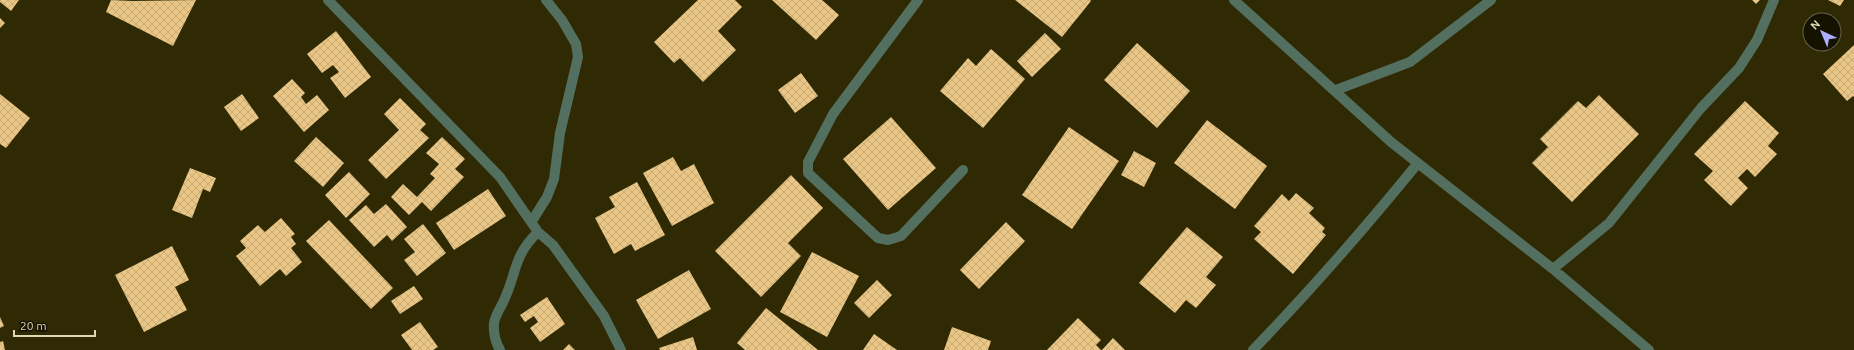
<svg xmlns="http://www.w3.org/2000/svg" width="1854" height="350" font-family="Ubuntu,sans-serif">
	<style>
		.building { fill: url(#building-cross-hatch) }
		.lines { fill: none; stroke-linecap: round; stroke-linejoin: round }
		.minor { stroke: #526f60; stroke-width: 10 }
	</style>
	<defs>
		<pattern id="building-cross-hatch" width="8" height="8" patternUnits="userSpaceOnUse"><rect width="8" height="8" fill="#e9c685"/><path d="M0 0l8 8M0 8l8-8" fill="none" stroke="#c8ab75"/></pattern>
	</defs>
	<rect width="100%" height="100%" fill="#2f2a04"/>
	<path class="building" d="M0,0H19L11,11L0,2Z
		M111,0L133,1L196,0L173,46L106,12Z
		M698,0H735L742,7L718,31L736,50L703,82L680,58L674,63L654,42Z
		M772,0H822L839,15L816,40Z
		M1015,0H1090L1091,1L1062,37Z
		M1752,0H1760L1756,4Z
		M1828,0H1844L1840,6Z
		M0,18L5,23L0,28Z
		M336,31L371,77L345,98L330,78L339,72L333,65L322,73L307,54Z
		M1045,33L1061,49L1032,77L1017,61Z
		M1137,43L1190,91L1157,128L1104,80Z
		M1854,45V97L1853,96L1847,101L1823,74Z
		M991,49L1025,79L983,128L940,91L968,58L976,66Z
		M801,73L818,96L795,113L778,90Z
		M292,79L305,93L301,97L306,104L317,95L329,110L304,132L273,96Z
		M0,94L30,118L6,148L0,144Z
		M242,94L259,118L241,131L224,107Z
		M1599,95L1639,134L1572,202L1532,163L1548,147L1540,139L1578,101L1586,108Z
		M400,98L426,124L420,130L429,138L386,179L368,160L399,130L384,114Z
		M1745,101L1779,133L1768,146L1777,154L1755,177L1747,169L1738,178L1748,188L1731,206L1704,180L1713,171L1694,154Z
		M891,117L936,168L888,210L843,159Z
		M1207,120L1267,166L1235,209L1174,163Z
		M1069,127L1119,161L1072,229L1022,195Z
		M316,137L344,163L323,187L294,161Z
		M442,137L465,159L455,169L464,177L431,211L422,202L409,215L391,197L403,184L417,197L435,178L430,174L439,164L426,153Z
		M1134,151L1156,163L1144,187L1121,175Z
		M673,157L681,171L694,164L714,203L672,226L643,173Z
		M190,168L216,178L210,192L203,189L192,218L172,210Z
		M349,172L370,194L346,218L325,195Z
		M791,175L823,208L788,243L801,256L761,297L715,251Z
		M637,182L665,235L635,251L631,244L614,254L595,218L615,207L609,197Z
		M488,189L506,216L454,250L436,223Z
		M1296,193L1314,208L1309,213L1325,228L1322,232L1326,235L1293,274L1254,239L1261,232L1254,226L1282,194L1289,201Z
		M386,204L407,227L392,241L387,235L374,247L349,220L366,205L374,214Z
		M281,218L295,234L291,237L296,244L291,248L302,262L286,276L280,269L260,286L236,256L246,248L240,241L258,225L265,232Z
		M329,220L393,288L371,309L306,241Z
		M1006,222L1025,241L979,289L960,270Z
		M423,224L446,253L417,276L404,260L415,252L404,239Z
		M1187,227L1223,257L1206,277L1216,285L1196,308L1186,300L1175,313L1139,283Z
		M172,246L189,280L175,287L187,310L144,332L115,275Z
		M812,252L859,276L827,337L780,312Z
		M689,270L711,309L658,339L636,300Z
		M877,280L892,295L869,318L854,303Z
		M414,286L423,299L400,314L391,301Z
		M547,297L565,324L540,342L530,328L538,322L534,316L525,322L520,315Z
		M766,308L818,350H745L737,343Z
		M0,317L4,326L0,328Z
		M1078,318L1101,340L1096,345L1101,350H1047Z
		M420,322L438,347L433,350H412L401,335Z
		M952,327L991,341L988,350H944Z
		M874,334L897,350H863Z
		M693,337L697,350H660L659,348Z
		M1113,338L1125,350H1102Z
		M3,341L5,350H0V342Z
		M569,344L575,350H563Z"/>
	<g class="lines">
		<path class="minor" d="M328,0L500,177L538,232L553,245L604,316L621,350
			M918,0L833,114L808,162V173L878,238L888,240L901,236L963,170
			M1234,0L1391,142L1553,269L1649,350
			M1336,90L1410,62L1491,0
			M532,221L547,197L554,179L560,133L578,57L576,44L562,20L546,0
			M1553,269L1609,223L1701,108L1739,68L1757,40L1774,0
			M500,350C495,341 493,334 494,323C495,315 502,306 505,298C517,271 514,255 538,232
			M1253,350C1311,290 1365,228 1418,163"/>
	</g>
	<g transform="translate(1822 32) rotate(316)"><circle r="19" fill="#161200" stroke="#656148"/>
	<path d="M0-3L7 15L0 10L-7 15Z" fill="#acaffb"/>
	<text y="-6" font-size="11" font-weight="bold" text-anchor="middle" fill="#dbd8b5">N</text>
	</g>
	<path d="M14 330v6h81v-6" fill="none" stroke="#dbd8b5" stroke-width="2"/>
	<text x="20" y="330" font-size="12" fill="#dbd8b5" stroke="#161200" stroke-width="3" paint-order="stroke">20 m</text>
</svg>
